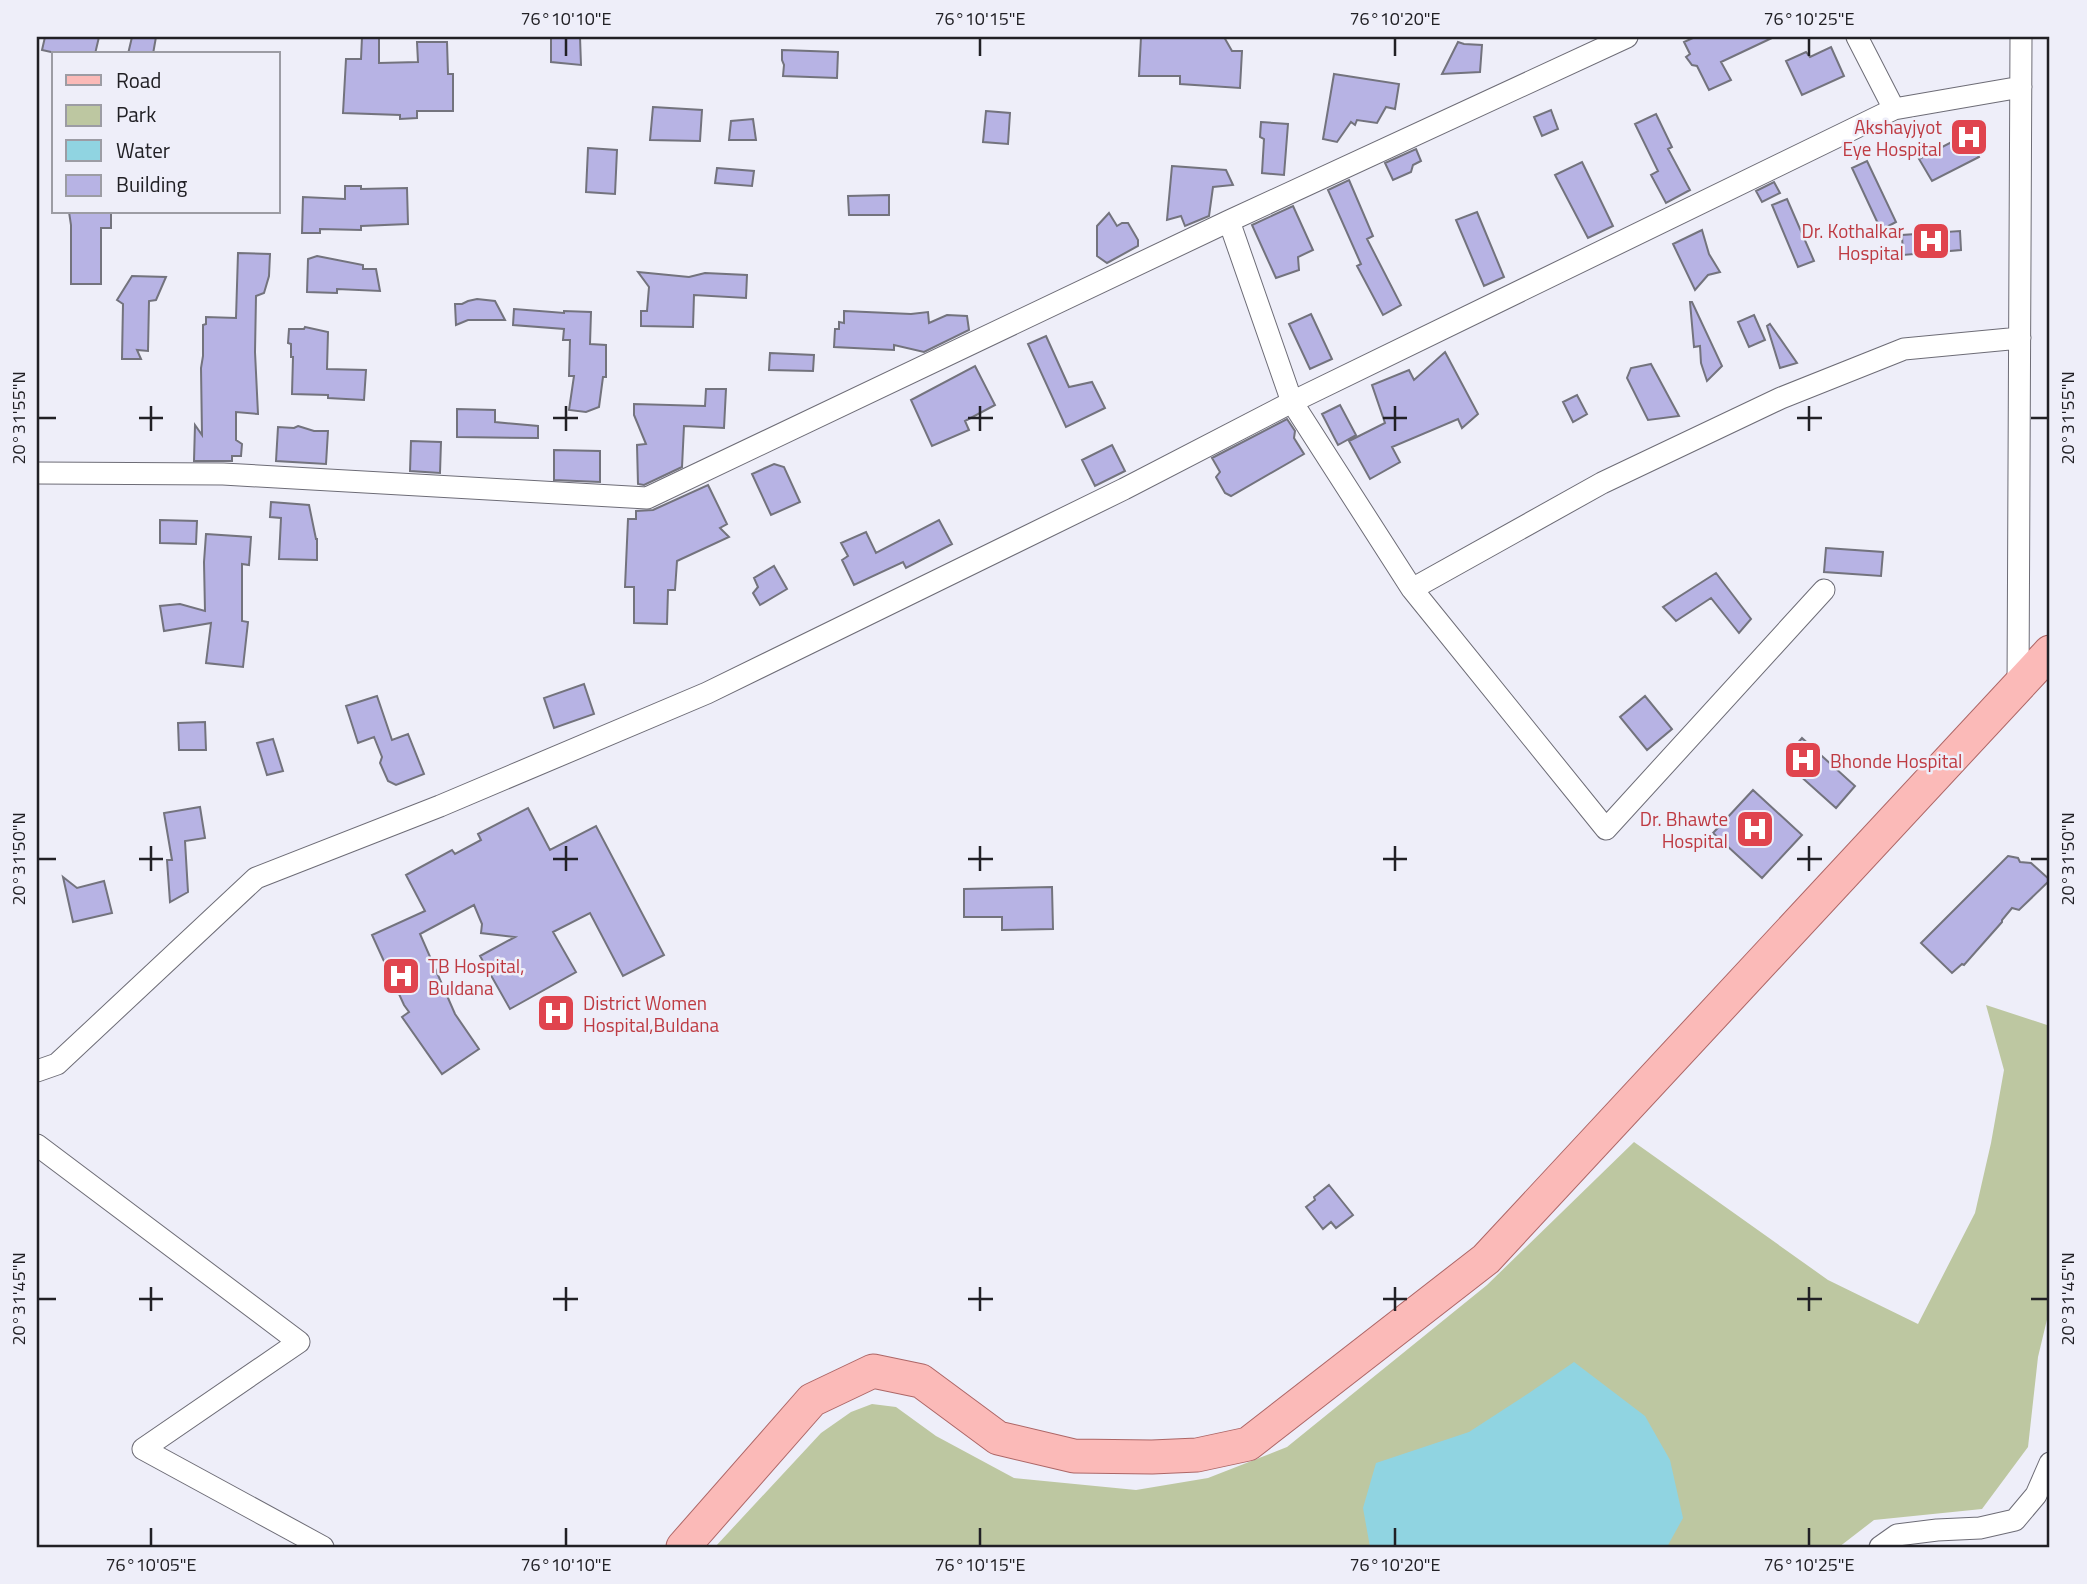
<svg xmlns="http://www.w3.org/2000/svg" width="2087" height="1584" font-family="'Titillium Web',sans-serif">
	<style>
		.green { fill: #bdc7a1 }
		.water { fill: #90d4e1 }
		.building { fill: #b7b3e4; stroke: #73737d; stroke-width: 2 }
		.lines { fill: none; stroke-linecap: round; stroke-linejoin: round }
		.street-casing { stroke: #6d6c76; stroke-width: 23 }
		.primary-casing { stroke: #ad6666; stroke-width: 35 }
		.street { stroke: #fff; stroke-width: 21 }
		.primary { stroke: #fbbab8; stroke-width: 33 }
		.ticks { fill: none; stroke: #212025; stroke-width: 2.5 }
		.labels { text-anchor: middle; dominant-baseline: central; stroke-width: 5; stroke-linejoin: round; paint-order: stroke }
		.health-label { font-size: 19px; fill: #be3a42; stroke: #eeeef9; text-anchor: end }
		.neatline { fill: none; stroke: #212025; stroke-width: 2.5 }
		.ticks-label { font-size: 18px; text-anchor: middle; fill: #212025 }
	</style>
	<rect width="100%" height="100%" fill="#eeeef9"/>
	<path class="green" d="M1986,1005L2050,1026V1307L2038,1357L2028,1447L1982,1509L1874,1520L1839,1547H715L821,1433L851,1412L872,1404L896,1407L936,1436L1014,1478L1136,1490L1208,1478L1287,1447L1487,1285L1634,1142L1828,1280L1918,1324L1975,1213L1991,1143L2004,1070Z"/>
	<path class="water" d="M1574,1362L1645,1416L1670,1460L1683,1518L1667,1547H1370L1363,1508L1376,1463L1469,1432L1529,1393Z"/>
	<path class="building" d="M45,37H99L95,54H60L42,50Z
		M132,37H156L153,54H128Z
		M362,37H379V63L418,62L417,42H447L448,74H453V111H417V118L400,119V115L343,113L346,59H361Z
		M551,37H580L581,65L551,62Z
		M1141,37H1224L1232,51H1242L1240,88L1180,84V76H1139Z
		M1695,37H1774L1721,62L1731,80L1709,90L1697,66L1692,65L1686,57L1690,54L1684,42Z
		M1458,42L1464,44L1482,45L1480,72L1442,74Z
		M1831,47L1844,76L1802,95L1786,61L1806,52L1810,57Z
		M782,50L838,52L837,78L783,76L784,65L782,60Z
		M1334,74L1399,84L1395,109L1386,107L1377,123L1357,120L1355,125L1351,122L1337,142L1323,139Z
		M653,107L702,110L700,141L650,140Z
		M1551,110L1558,129L1542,136L1534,117Z
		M986,111L1010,113L1008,144L983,142Z
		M1656,114L1672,147L1668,149L1690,190L1666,203L1651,175L1658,171L1635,124Z
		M753,119L756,140H729L731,121Z
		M1261,122L1288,124L1284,175L1262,173L1264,139L1260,137Z
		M1967,134L1979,157L1932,181L1919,159Z
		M588,148L617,150L615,194L586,192Z
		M1416,149L1421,161L1413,165L1411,172L1393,180L1385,163Z
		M1867,161L1896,222L1881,230L1852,168Z
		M1582,162L1613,226L1588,238L1555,175Z
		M1172,166L1226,170L1233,185L1213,187L1209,216L1185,226L1181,216L1167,220Z
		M717,168L754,171L752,186L715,183Z
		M1349,180L1373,236L1367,239L1401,305L1383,315L1357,266L1361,264L1328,190Z
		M1774,182L1780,193L1762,202L1756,191Z
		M345,186H361V189L407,188L408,224L361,226V230L320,229V233H302L303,197L345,199Z
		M889,195V215H849L848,196Z
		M1787,199L1814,261L1798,267L1772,205Z
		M1293,206L1313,250L1298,257L1299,270L1276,278L1252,225Z
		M69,212H111V228H101V284H71V225Z
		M1477,212L1504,277L1484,286L1456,220Z
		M1109,213L1117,226L1122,223H1128L1138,240V246L1107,263L1097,256V226Z
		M1702,230L1709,254L1720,272L1708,275L1695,290L1673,244Z
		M1960,231L1961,250L1903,255L1902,235Z
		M238,253L270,254L269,276L264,293L256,296L255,352L258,414L236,412V440L242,444L241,456H232V461H194L195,425L202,435L201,368L203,356V325L206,324V317L236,318Z
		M317,256L363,265V269H376L380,291L337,289V293L307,292L308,259Z
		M638,272L689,277L705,273L747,275L746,298L694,295L693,327L641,326V311H647L649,287Z
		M132,276L166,277L156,300L149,301L148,351L137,350L141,359H122L123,304L117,300Z
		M477,299L495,301L505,320H468L456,325L455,304H462L468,301Z
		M1690,302H1692L1722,366L1707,381L1701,363L1700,346L1694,347Z
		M514,309L564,313V311L591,312L590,344L606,345V377H603L599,407L586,412L569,410L574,376H569L570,340H563L564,329L513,325Z
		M844,311L911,314L928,312L929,323L947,315L967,316L969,330L924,352L894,345V350L834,347L835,329H839V322L844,323Z
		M1311,314L1332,359L1310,369L1289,324Z
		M1754,315L1765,340L1749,347L1738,322Z
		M1770,324L1797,363L1780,368L1767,326Z
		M305,327L328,332L327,369L366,370L364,400L328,398V395L292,394L293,357H291V344L288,343L289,329H304Z
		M1046,336L1069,387L1092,382L1105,408L1066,427L1028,344Z
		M1445,352L1478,414L1462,428L1458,419L1392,447L1400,462L1370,479L1349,441L1385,423L1372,385L1409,370L1414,380Z
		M770,353L814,355L813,371L769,370Z
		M1651,364L1679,416L1648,420L1627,378L1631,368Z
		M975,366L995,405L965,421L969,430L932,446L911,400Z
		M706,389H726L724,428L684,426L682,467L644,485L638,484L637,445L646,444L634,415V404L705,406Z
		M1577,395L1587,414L1573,422L1563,402Z
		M1340,405L1356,435L1338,445L1322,414Z
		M457,409L495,410V422L538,426V438L457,437Z
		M1287,419L1295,431L1294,438L1304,454L1231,496L1225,493L1216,477L1220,472L1212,458Z
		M298,426L314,431H328L326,464L276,461L278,427L294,428Z
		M411,441L441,442L440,473L410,471Z
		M1112,445L1125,471L1095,486L1082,460Z
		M554,450L600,451V482L554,480Z
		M774,464L784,467L800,502L771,515L752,474Z
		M708,485L727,524L720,528L729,537L677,561L675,590H668L667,624L634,623V587H625L628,519H636V511L653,510Z
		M271,502L309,505L316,539H317V560L279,559L281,518L270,517Z
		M160,520L197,521L196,544L160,543Z
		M939,520L952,544L906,568L903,562L854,585L842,560L848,556L841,543L866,532L876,553Z
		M206,534L251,537L249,565L242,564V621L248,622L243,667L206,663L211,623L164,631L160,606L180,604L205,611L204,562Z
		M1826,548L1883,552L1881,576L1824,572Z
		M774,566L787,589L760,605L753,593L758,587L754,578Z
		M1716,573L1751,619L1739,633L1711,598L1676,621L1663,607Z
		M584,684L594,714L554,728L544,698Z
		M377,696L392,740L408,734L424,774L396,785L388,781L380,763L382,757L374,737L358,743L346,706Z
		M1645,696L1672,729L1647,750L1620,717Z
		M205,722L206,750H179L178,723Z
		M1802,738L1855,786L1836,808L1788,765L1795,758L1789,753Z
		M273,739L283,771L267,775L257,743Z
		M1753,790L1802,835L1762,878L1713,833Z
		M200,807L205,838L185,841L188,892L170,902L167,860H172L164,813Z
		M528,808L550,850L596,826L664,955L623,976L590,913L553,932L576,972L510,1009L480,956L515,937L481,933L482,924L474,905L420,934L455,1014L479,1049L442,1074L402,1017L409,1012L404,1005L372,935L425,911L406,875L452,850L455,854L481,840L478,834Z
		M2008,856L2018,858L2020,862L2031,863L2050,880L2019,910L2012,908L2002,920V922L1964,965L1962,964L1952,973L1921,943Z
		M63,877L77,888L104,881L112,913L73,922Z
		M1052,887L1053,929L1002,930V917H964V889Z
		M1329,1185L1353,1215L1336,1228L1331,1222L1323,1229L1306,1207L1315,1200L1314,1197Z"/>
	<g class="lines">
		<defs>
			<path id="street" d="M1857,37L1894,109
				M1229,221L1292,402L1412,589L1606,829L1824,590
				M37,473L223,474L647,498L1229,221L1627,37
				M1412,589L1602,483L1781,398L1904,349L2020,338
				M2018,688L2021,37
				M37,1071L57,1064L256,878L440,806L707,693L1124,489L1292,402L1894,109L2021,87
				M37,1145L299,1342L143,1449L323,1547
				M1880,1547L1897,1535L1937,1530L1980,1528L2015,1520L2036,1495L2050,1463"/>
			<path id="primary" d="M683,1547L812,1400L873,1371L921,1381L998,1438L1074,1456L1152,1457L1197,1455L1248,1444L1486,1259L2050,652"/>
		</defs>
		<use href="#street" class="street-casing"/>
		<use href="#primary" class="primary-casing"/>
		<use href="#street" class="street"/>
		<use href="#primary" class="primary"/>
	</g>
	<path class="ticks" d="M566,38V56M980,38V56M1395,38V56M1809,38V56M151,406V431M566,406V431M980,406V431M1395,406V431M1809,406V431M38,418H56M139,418H163M553,418H578M968,418H993M1383,418H1407M1797,418H1822M2031,418H2048M151,846V871M566,846V871M980,846V871M1395,846V871M1809,846V871M38,859H56M139,859H163M553,859H578M968,859H993M1383,859H1407M1797,859H1822M2031,859H2048M151,1287V1311M566,1287V1311M980,1287V1311M1395,1287V1311M1809,1287V1311M38,1299H56M139,1299H163M553,1299H578M968,1299H993M1383,1299H1407M1797,1299H1822M2031,1299H2048M151,1528V1546M566,1528V1546M980,1528V1546M1395,1528V1546M1809,1528V1546"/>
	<defs>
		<symbol id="hospital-square" viewBox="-11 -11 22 22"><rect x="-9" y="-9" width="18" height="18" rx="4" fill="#e0444e" stroke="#eeeef9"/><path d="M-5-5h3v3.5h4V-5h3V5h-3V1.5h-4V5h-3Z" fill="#fff"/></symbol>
	</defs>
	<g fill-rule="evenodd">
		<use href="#hospital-square" x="1947" y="115" width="44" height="44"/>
		<use href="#hospital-square" x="1909" y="219" width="44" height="44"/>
		<use href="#hospital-square" x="1781" y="738" width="44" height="44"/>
		<use href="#hospital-square" x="1733" y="807" width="44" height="44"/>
		<use href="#hospital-square" x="379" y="954" width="44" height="44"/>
		<use href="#hospital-square" x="534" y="991" width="44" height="44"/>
	</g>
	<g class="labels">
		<g class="health-label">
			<text x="1942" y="126">Akshayjyot<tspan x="1942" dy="22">Eye Hospital</tspan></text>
			<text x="1904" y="230">Dr. Kothalkar<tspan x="1904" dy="22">Hospital</tspan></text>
			<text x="1830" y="760" text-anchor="start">Bhonde Hospital</text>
			<text x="1728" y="818">Dr. Bhawte<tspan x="1728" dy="22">Hospital</tspan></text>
			<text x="428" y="965" text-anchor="start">TB Hospital,<tspan x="428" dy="22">Buldana</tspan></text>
			<text x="583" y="1002" text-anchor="start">District Women<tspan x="583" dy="22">Hospital,Buldana</tspan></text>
		</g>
	</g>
	<rect width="2087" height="1584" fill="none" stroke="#eeeef9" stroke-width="77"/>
	<rect x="52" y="52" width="228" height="161" fill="#eeeef9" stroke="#9c9ca4" stroke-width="2"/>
	<rect x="66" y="75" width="35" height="10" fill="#fbbab8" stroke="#9c9ca4" stroke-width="2"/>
	<text x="116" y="88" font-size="21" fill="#212025">Road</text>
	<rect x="66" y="105" width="35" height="21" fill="#bdc7a1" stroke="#9c9ca4" stroke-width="2"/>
	<text x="116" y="122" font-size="21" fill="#212025">Park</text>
	<rect x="66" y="140" width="35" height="21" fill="#90d4e1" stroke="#9c9ca4" stroke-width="2"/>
	<text x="116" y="158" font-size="21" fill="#212025">Water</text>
	<rect x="66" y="175" width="35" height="21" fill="#b7b3e4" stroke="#9c9ca4" stroke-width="2"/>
	<text x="116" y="192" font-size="21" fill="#212025">Building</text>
	<rect x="38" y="38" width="2010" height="1508" class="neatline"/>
	<g class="ticks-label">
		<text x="566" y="25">76°10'10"E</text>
		<text x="980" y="25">76°10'15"E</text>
		<text x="1395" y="25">76°10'20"E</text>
		<text x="1809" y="25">76°10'25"E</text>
		<text transform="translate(19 418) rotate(-90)" y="6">20°31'55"N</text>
		<text transform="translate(2068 418) rotate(-90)" y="6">20°31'55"N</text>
		<text transform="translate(19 859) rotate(-90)" y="6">20°31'50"N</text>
		<text transform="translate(2068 859) rotate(-90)" y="6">20°31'50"N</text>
		<text transform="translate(19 1299) rotate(-90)" y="6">20°31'45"N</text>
		<text transform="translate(2068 1299) rotate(-90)" y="6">20°31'45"N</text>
		<text x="151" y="1571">76°10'05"E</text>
		<text x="566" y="1571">76°10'10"E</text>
		<text x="980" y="1571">76°10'15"E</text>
		<text x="1395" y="1571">76°10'20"E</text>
		<text x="1809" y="1571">76°10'25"E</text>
	</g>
</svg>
